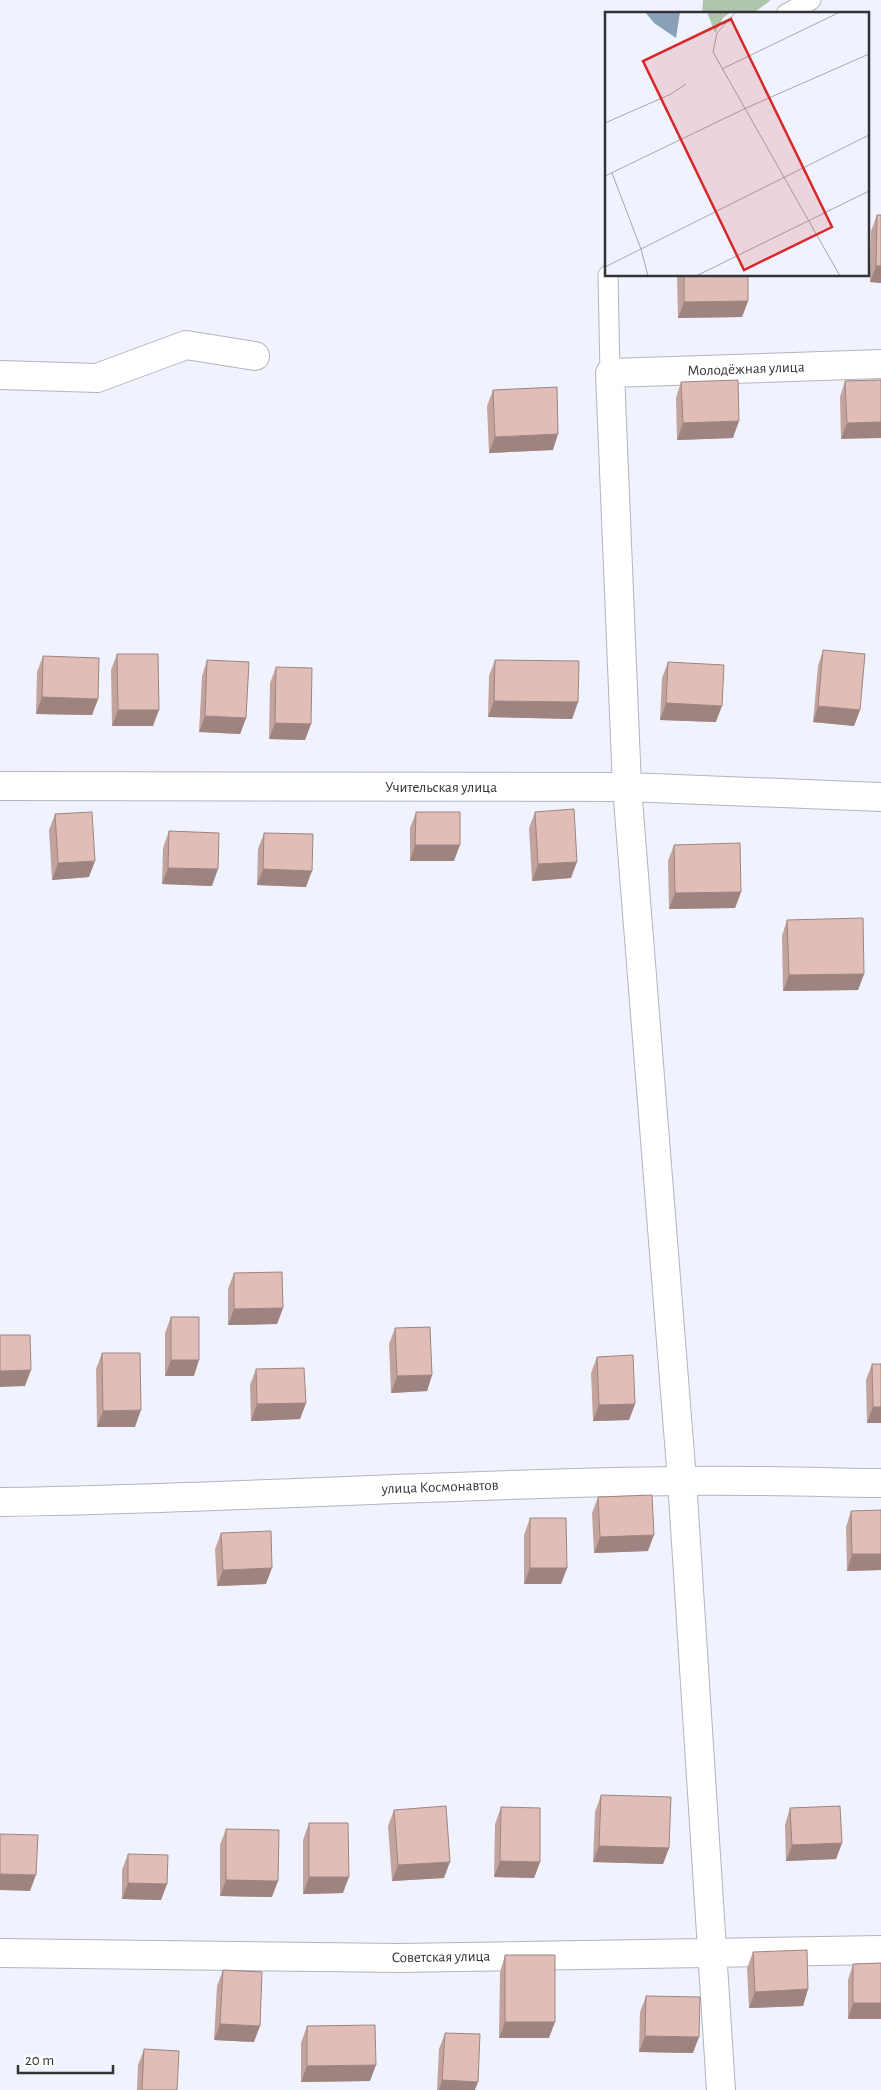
<svg xmlns="http://www.w3.org/2000/svg" width="881" height="2090" font-family="'Alegreya Sans',sans-serif">
	<style>
		.forest { fill: #afc5ac }
		.lines { fill: none; stroke-linecap: round; stroke-linejoin: round }
		.lane-casing { stroke: #b2b4bf; stroke-width: 21 }
		.street-casing { stroke: #b2b4bf; stroke-width: 30 }
		.lane { stroke: #fff; stroke-width: 19 }
		.street { stroke: #fff; stroke-width: 28 }
		.wall { fill: #c2a39d }
		.shaded-wall { fill: #9e8480 }
		.building { fill: #e1bdb7; stroke: #9e8480 }
		.labels { text-anchor: middle; dominant-baseline: central; stroke-width: 4; stroke-linejoin: round; paint-order: stroke }
		.street-label { font-size: 15px; fill: #323237; stroke: #fff }
		.inset-road { fill: none; stroke: #a4a6ae; stroke-width: 1 }
		.view { fill: #d62828; fill-opacity: 0.15; stroke: #d62828; stroke-width: 2.5 }
		.inset-edge { fill: none; stroke: #323237; stroke-width: 2.5 }
	</style>
	<rect width="100%" height="100%" fill="#f0f3fe"/>
	<path class="forest" d="M703,0H771L752,14H702Z"/>
	<g class="lines">
		<defs>
			<path id="lane" d="M786,14L811,0
				M608,275L610,373"/>
			<path id="street" d="M0,375L97,378L186,345L255,356
				M0,786L627,787L881,797
				M0,1502C227,1499 454,1483 682,1481C748,1480 815,1482 881,1483
				M0,1953L399,1958L881,1950
				M721,2090L682,1480L627,787L610,373L881,364"/>
		</defs>
		<use href="#lane" class="lane-casing"/>
		<use href="#street" class="street-casing"/>
		<use href="#lane" class="lane"/>
		<use href="#street" class="street"/>
	</g>
	<path class="wall" d="M877,215L881,283L870,282L871,231Z
		M677,275H748V301L742,317L678,318Z
		M881,380L841,439L840,397L845,381Z
		M681,382L733,438L677,440L676,398Z
		M493,390L553,450L489,453L487,406Z
		M823,650L860,710L854,726L813,722L818,666Z
		M117,654L153,726H112L111,670Z
		M43,656L98,699L92,715L36,714L37,672Z
		M207,660L246,718L240,734L199,732L202,676Z
		M495,660L578,702L572,719L488,717L489,676Z
		M668,662L716,722L660,720L662,678Z
		M276,667L311,724L305,740L269,739L270,683Z
		M416,812L454,861H410V828Z
		M535,812L571,878L532,881L529,828Z
		M55,814L89,877L52,880L49,830Z
		M169,831L212,886L162,884L163,848Z
		M264,833L306,887L257,885L258,849Z
		M674,845L741,892L735,908L669,909L668,861Z
		M787,920L864,974L858,990L783,991L782,936Z
		M234,1273L283,1308L277,1324L228,1325V1289Z
		M171,1317L194,1376H165V1333Z
		M395,1328L432,1375L427,1391L391,1393L389,1344Z
		M102,1353L135,1427H97L96,1369Z
		M597,1357L635,1404L629,1420L593,1421L591,1373Z
		M872,1364L881,1423H867L866,1380Z
		M256,1369L306,1403L300,1419L251,1421L250,1385Z
		M598,1497L648,1551L594,1553L592,1513Z
		M881,1510V1570L847,1571L846,1527L851,1511Z
		M530,1518L567,1568L561,1584H524V1535Z
		M221,1533L266,1584L217,1586L215,1549Z
		M601,1795L669,1848L663,1864L593,1862L595,1812Z
		M501,1807L540,1862L534,1878L494,1877L495,1824Z
		M790,1808L842,1843L836,1859L786,1861L785,1825Z
		M394,1810L444,1878L392,1881L388,1826Z
		M309,1823L343,1893L303,1894V1840Z
		M226,1829L272,1897L220,1896V1845Z
		M128,1854L167,1884L161,1900L122,1899V1870Z
		M753,1952L808,1989L803,2006L749,2008L747,1968Z
		M505,1955L549,2038H499L500,1972Z
		M881,1963L848,2019V1980L853,1964Z
		M223,1970L254,2042L214,2040L217,1986Z
		M646,1996L693,2053L639,2052L640,2012Z
		M307,2026L370,2081L301,2082V2043Z
		M445,2033L475,2090H437L439,2049Z
		M144,2049L177,2090H137L138,2065Z"/>
	<path class="shaded-wall" d="M876,266H881V283L870,282Z
		M748,301L742,317L678,318L684,302Z
		M739,421L733,438L677,440L683,423Z
		M881,422V438L841,439L847,423Z
		M558,434L553,450L489,453L495,437Z
		M42,697L98,699L92,715L36,714Z
		M494,701L578,702L572,719L488,717Z
		M666,703L722,706L716,722L660,720Z
		M818,706L860,710L854,726L813,722Z
		M118,710H159L153,726H112Z
		M205,716L246,718L240,734L199,732Z
		M275,723L311,724L305,740L269,739Z
		M415,845H460L454,861H410Z
		M95,861L89,877L52,880L58,863Z
		M577,862L571,878L532,881L538,864Z
		M168,868L218,869L212,886L162,884Z
		M263,869L312,871L306,887L257,885Z
		M741,892L735,908L669,909L675,893Z
		M864,974L858,990L783,991L789,975Z
		M283,1308L277,1324L228,1325L234,1309Z
		M171,1360H199L194,1376H165Z
		M31,1370L25,1386L0,1387V1371Z
		M432,1375L427,1391L391,1393L397,1376Z
		M306,1403L300,1419L251,1421L257,1404Z
		M635,1404L629,1420L593,1421L599,1405Z
		M873,1407H881V1423H867Z
		M141,1410L135,1427H97L103,1411Z
		M654,1535L648,1551L594,1553L600,1537Z
		M852,1554H881V1570L847,1571Z
		M272,1568L266,1584L217,1586L223,1570Z
		M530,1568H567L561,1584H524Z
		M842,1843L836,1859L786,1861L792,1845Z
		M599,1846L669,1848L663,1864L593,1862Z
		M500,1861L540,1862L534,1878L494,1877Z
		M450,1862L444,1878L392,1881L398,1865Z
		M0,1874L36,1875L30,1891L0,1890Z
		M309,1877H349L343,1893L303,1894Z
		M226,1880L278,1881L272,1897L220,1896Z
		M128,1883L167,1884L161,1900L122,1899Z
		M808,1989L803,2006L749,2008L755,1992Z
		M853,2003H881V2019H848Z
		M505,2022H555L549,2038H499Z
		M220,2024L260,2026L254,2042L214,2040Z
		M645,2036L699,2037L693,2053L639,2052Z
		M376,2065L370,2081L301,2082L307,2066Z
		M442,2080L478,2082L475,2090H439Z"/>
	<path class="building" d="M877,215H881V266H876Z
		M684,275H748V301L684,302Z
		M738,380L739,421L683,423L681,382Z
		M881,380V422L847,423L845,381Z
		M557,387L558,434L495,437L493,390Z
		M823,650L865,654L860,710L818,706Z
		M117,654H158L159,710H118Z
		M43,656L99,658L98,699L42,697Z
		M207,660L249,662L246,718L205,716Z
		M495,660L579,661L578,702L494,701Z
		M668,662L724,665L722,706L666,703Z
		M276,667L312,668L311,724L275,723Z
		M574,809L577,862L538,864L535,812Z
		M92,812L95,861L58,863L55,814Z
		M416,812H460V845H415Z
		M169,831L219,833L218,869L168,868Z
		M264,833L313,834L312,871L263,869Z
		M740,843L741,892L675,893L674,845Z
		M863,918L864,974L789,975L787,920Z
		M282,1272L283,1308L234,1309V1273Z
		M171,1317H199V1360H171Z
		M430,1327L432,1375L397,1376L395,1328Z
		M0,1335H30L31,1370L0,1371Z
		M102,1353H140L141,1410L103,1411Z
		M633,1355L635,1404L599,1405L597,1357Z
		M872,1364H881V1407H873Z
		M304,1368L306,1403L257,1404L256,1369Z
		M652,1495L654,1535L600,1537L598,1497Z
		M881,1510V1554H852L851,1511Z
		M530,1518H566L567,1568H530Z
		M271,1531L272,1568L223,1570L221,1533Z
		M601,1795L671,1797L669,1848L599,1846Z
		M446,1806L450,1862L398,1865L394,1810Z
		M840,1806L842,1843L792,1845L790,1808Z
		M501,1807L540,1808V1862L500,1861Z
		M309,1823H348L349,1877H309Z
		M226,1829L279,1830L278,1881L226,1880Z
		M0,1834L38,1835L36,1875L0,1874Z
		M128,1854L168,1855L167,1884L128,1883Z
		M807,1950L808,1989L755,1992L753,1952Z
		M505,1955H555V2022H505Z
		M881,1963V2003H853V1964Z
		M223,1970L262,1972L260,2026L220,2024Z
		M646,1996L700,1997L699,2037L645,2036Z
		M375,2025L376,2065L307,2066V2026Z
		M445,2033L480,2034L478,2082L442,2080Z
		M144,2049L179,2051L177,2090H142Z"/>
	<g class="labels">
		<g class="street-label">
			<text transform="translate(746 369) rotate(-2)">Молодёжная улица</text>
			<text x="441" y="787">Учительская улица</text>
			<text transform="translate(440 1487) rotate(-2)">улица Космонавтов</text>
			<text transform="translate(441 1957) rotate(-1)">Советская улица</text>
		</g>
	</g>
	<g transform="translate(605 12)">
		<rect width="264" height="264" fill="#f0f3fe"/>
		<path d="M102,0H126L118,6L110,21Z" fill="#afc5ac"/>
		<path d="M40,0H75L71,26L49,11Z" fill="#8aa0b8"/>
		<path class="inset-road" d="M131,0L112,21L108,40L235,264M117,57L235,0M0,111L66,82L81,72M7,161L36,237L43,264M0,164L139,97L264,42M0,255L264,123M91,264L264,179"/>
		<path class="view" d="M126,7L227,215L139,258L38,49Z"/>
		<rect width="264" height="264" class="inset-edge"/>
	</g>
	<path d="M18 2065v8h95v-8" fill="none" stroke="#323237" stroke-width="2.5"/>
	<text x="25" y="2065" font-size="15" fill="#323237" stroke="#ffffff" stroke-width="4" paint-order="stroke">20 m</text>
</svg>
